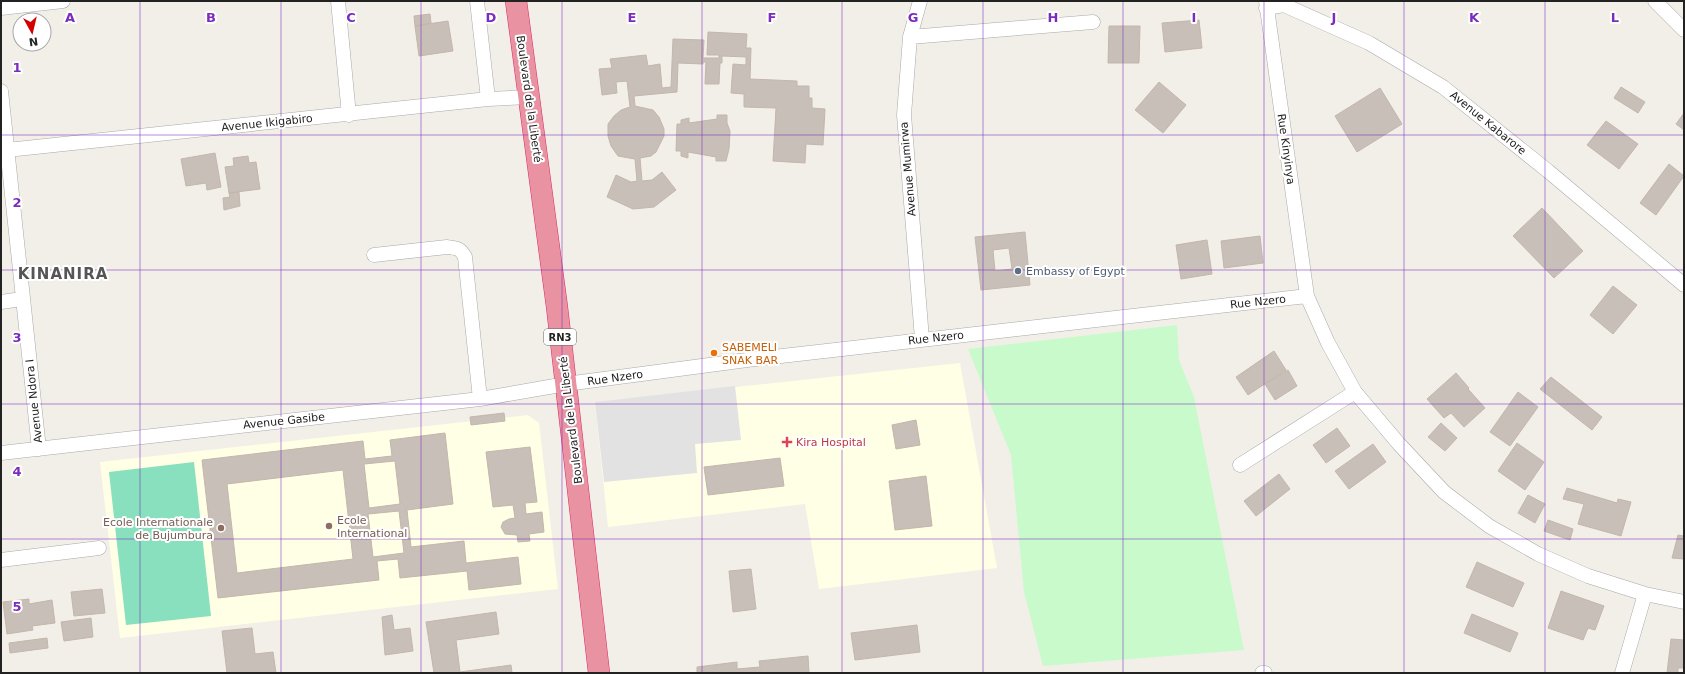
<svg xmlns="http://www.w3.org/2000/svg" width="1685" height="674" font-family="'DejaVu Sans',sans-serif">
	<style>
		.education { fill: #ffffe5 }
		.park { fill: #c8facc }
		.pitch { fill: #88e0be }
		.parking { fill: #e2e2e2 }
		.building { fill: #c7bfb8; stroke: #c4b6ab; fill-rule: evenodd }
		.lines { fill: none; stroke-linecap: round; stroke-linejoin: round }
		.minor-casing { stroke: #a9a9a9; stroke-width: 15 }
		.highway-casing { stroke: #dc2a67; stroke-width: 22 }
		.minor { stroke: #fff; stroke-width: 14 }
		.highway { stroke: #e892a2; stroke-width: 21 }
		.grid { fill: none; stroke: #7b2cbf; stroke-width: 1; stroke-opacity: 0.55 }
		.service-dot { fill: #5c6f8a; stroke: #fff; stroke-width: 1.5 }
		.food-dot { fill: #e8710a; stroke: #fff; stroke-width: 1.5 }
		.health-dot { fill: #e0444e; stroke: #fff; stroke-width: 1.5 }
		.education-dot { fill: #8d6e63; stroke: #fff; stroke-width: 1.5 }
		.labels { text-anchor: middle; dominant-baseline: central; stroke-width: 4; stroke-linejoin: round; paint-order: stroke }
		.shield { fill: #fff; stroke: #646464; stroke-width: 1 }
		.shield-label { font-size: 10px; font-weight: bold; fill: #222 }
		.street-label { font-size: 11px; fill: #222; stroke: #fff }
		.service-label { font-size: 11px; fill: #4e5e75; stroke: #fff; text-anchor: start }
		.food-label { font-size: 11px; fill: #c56008; stroke: #fff; text-anchor: start }
		.health-label { font-size: 11px; fill: #be3a42; stroke: #fff; text-anchor: start }
		.education-label { font-size: 11px; fill: #785e54; stroke: #fff; text-anchor: start }
		.district-label { font-size: 15px; font-weight: bold; letter-spacing: 1px; fill: #555; stroke: #fff }
		.grid-label { font-size: 13px; text-anchor: middle; font-weight: bold; fill: #7b2cbf; stroke: #fff; stroke-width: 4; stroke-linejoin: round; paint-order: stroke }
	</style>
	<rect width="100%" height="100%" fill="#f2efe9"/>
	<path class="education" d="M960,363L997,568L819,589L805,504L608,527L595,402Z
		M528,415L539,423L558,589L120,638L100,462Z"/>
	<path class="park" d="M1177,325L1179,360L1194,397L1244,650L1043,666L1024,592L1011,455L968,349Z"/>
	<path class="pitch" d="M194,462L211,616L126,625L109,472Z"/>
	<path class="parking" d="M735,386L741,440L695,444L697,473L604,482L595,402Z"/>
	<path class="building" d="M430,14L431,23L415,26L414,16Z
		M1199,20L1202,48L1165,52L1162,23Z
		M448,21L453,51L419,56L415,26Z
		M1109,26H1140L1139,63H1108Z
		M708,32L747,34L746,48H751L750,79L797,81V86H809V98H812V108L825,109L823,145L806,144L805,163L773,161L776,108L744,107V94L731,93L733,64L746,65V57L722,56V63H720L719,84H705L706,62H703V64L678,63L677,92L634,96L635,106L653,110L659,117L664,129V136L656,152L651,156L640,158L642,181L652,180L662,172L676,190L654,207L633,209L607,197L616,175L631,182L637,181L635,159L618,156L611,146L608,136V124L614,116L621,110L630,107L627,81L616,82L617,93L602,95L599,69L612,68L610,59L646,55L648,66L660,64L662,88L671,87L673,39L704,40L703,58H719V55H707Z
		M1159,82L1186,105L1163,133L1135,110Z
		M1621,87L1645,102L1638,113L1614,98Z
		M1380,88L1402,124L1357,152L1335,116Z
		M1684,113V130L1676,124Z
		M717,115H727V123L730,131L729,149L726,161H716V157L688,152V158L681,156V151H676L677,124H681V120L689,118V123L717,119Z
		M1606,121L1638,144L1619,169L1587,145Z
		M215,153L221,187L207,190L206,183L186,186L181,159Z
		M248,156L249,163L256,162L260,189L229,193L225,167L234,166L233,158Z
		M1669,164L1684,176L1656,215L1640,203Z
		M239,192L240,206L224,210L223,198L230,197L229,193Z
		M1542,208L1583,251L1554,278L1513,236Z
		M1025,232L1030,285L981,290L975,237ZM1009,248L1012,269L995,271L993,250Z
		M1260,236L1263,263L1224,268L1221,241Z
		M1207,240L1212,274L1181,279L1176,245Z
		M1613,286L1637,305L1613,334L1590,315Z
		M1274,351L1286,370L1248,395L1236,377Z
		M1288,370L1297,386L1275,400L1265,384Z
		M1456,373L1469,388L1468,389L1485,408L1464,427L1451,413L1444,418L1427,399Z
		M1551,377L1602,417L1592,430L1540,389Z
		M1518,392L1538,407L1510,446L1490,432Z
		M504,413L505,421L471,425L470,417Z
		M916,420L920,445L896,449L892,425Z
		M1441,423L1457,438L1445,451L1428,437Z
		M1337,428L1350,446L1326,463L1313,445Z
		M445,433L453,504L407,510L411,547L464,541L466,563L518,557L521,584L469,590L467,571L400,578L398,559L377,561L379,580L218,598L202,460L363,441L365,459L392,456L390,440ZM395,461L400,504L369,508L364,464ZM343,470L353,559L237,573L227,484ZM399,511L404,553L373,557L368,514Z
		M1517,443L1544,462L1525,490L1498,471Z
		M1373,444L1386,462L1349,489L1335,471Z
		M530,447L537,502L525,503L526,514L542,512L544,532L529,534L530,541L518,542L517,535L505,534L501,527L503,522L509,519L515,518L513,505L493,507L486,452Z
		M780,458L784,486L708,495L704,467Z
		M1279,474L1290,489L1256,516L1244,501Z
		M926,476L932,526L895,530L889,481Z
		M1567,488L1617,503L1618,499L1631,502L1621,536L1578,524L1584,504L1563,499Z
		M1528,495L1545,504L1535,523L1518,513Z
		M1548,520L1573,529L1570,540L1544,531Z
		M1678,535L1684,536V559L1672,558Z
		M1477,562L1524,583L1513,607L1466,587Z
		M751,569L756,609L733,612L729,571Z
		M102,589L105,613L74,616L71,592Z
		M1561,591L1604,606L1595,630L1588,628L1583,640L1548,628Z
		M29,599V604L52,600L55,623L32,626L33,630L7,634L3,602Z
		M496,612L499,634L456,640L460,672L511,665L512,673H434L426,622Z
		M1472,614L1518,633L1510,652L1464,633Z
		M392,615L394,630L410,628L413,651L385,655L382,617Z
		M91,618L93,637L64,641L61,622Z
		M917,625L920,652L855,660L851,633Z
		M252,628L255,654L273,652L276,673H227L222,631Z
		M47,638L48,648L10,653L9,643Z
		M1671,639L1684,640V668H1678V673H1667Z
		M808,656L809,673H697V667L737,662V669L760,667L759,661Z"/>
	<g class="lines">
		<defs>
			<path id="minor" d="M338,1L349,115
				M477,1L488,99
				M920,1L910,37L904,115L922,339
				M1266,1L1307,296L1328,343L1355,392L1399,444L1444,492L1489,526L1538,554L1588,576L1645,594L1684,602
				M1655,1L1684,30
				M1,8L63,1
				M1266,8L1284,5L1369,43L1443,87L1548,171L1684,285
				M910,37L1093,22
				M1,91L39,449
				M7,150L488,99L528,97
				M374,255L447,247C457,248 460,248 465,257L480,399
				M1,302L22,299
				M1,453L480,399L566,384L747,360L1307,296
				M1240,465L1355,392
				M1,560L99,548
				M1262,673H1265
				M1622,673L1645,594"/>
			<path id="highway" d="M516,1L557,307L599,673"/>
		</defs>
		<use href="#minor" class="minor-casing"/>
		<use href="#highway" class="highway-casing"/>
		<use href="#minor" class="minor"/>
		<use href="#highway" class="highway"/>
	</g>
	<path class="grid" d="M140,1V673M281,1V673M421,1V673M562,1V673M702,1V673M842,1V673M983,1V673M1123,1V673M1264,1V673M1404,1V673M1545,1V673M1,135H1684M1,270H1684M1,404H1684M1,539H1684"/>
	<circle class="service-dot" cx="1018" cy="271" r="4"/>
	<circle class="food-dot" cx="714" cy="353" r="4"/>
	<path class="health-dot" d="M785 436h4v4h4v4h-4v4h-4v-4h-4v-4h4z"/>
	<g class="education-dot">
		<circle cx="329" cy="526" r="4"/>
		<circle cx="221" cy="528" r="4"/>
	</g>
	<g class="labels">
		<rect class="shield" x="544" y="329" width="32" height="16" rx="3"/>
		<g class="shield-label">
			<text x="560" y="337">RN3</text>
		</g>
		<g class="street-label">
			<text transform="translate(529 99) rotate(82)">Boulevard de la Liberté</text>
			<text transform="translate(267 123) rotate(-6)">Avenue Ikigabiro</text>
			<text transform="translate(1488 123) rotate(39)">Avenue Kabarore</text>
			<text transform="translate(1286 149) rotate(82)">Rue Kinyinya</text>
			<text transform="translate(908 169) rotate(-95)">Avenue Mumirwa</text>
			<text transform="translate(1258 302) rotate(-6)">Rue Nzero</text>
			<text transform="translate(936 338) rotate(-6)">Rue Nzero</text>
			<text transform="translate(615 378) rotate(-8)">Rue Nzero</text>
			<text transform="translate(34 401) rotate(-96)">Avenue Ndora I</text>
			<text transform="translate(571 420) rotate(-97)">Boulevard de la Liberté</text>
			<text transform="translate(284 421) rotate(-6)">Avenue Gasibe</text>
		</g>
		<g class="service-label">
			<text x="1026" y="271">Embassy of Egypt</text>
		</g>
		<g class="food-label">
			<text x="722" y="347">SABEMELI<tspan x="722" dy="13">SNAK BAR</tspan></text>
		</g>
		<g class="health-label">
			<text x="796" y="442">Kira Hospital</text>
		</g>
		<g class="education-label">
			<text x="337" y="520">Ecole<tspan x="337" dy="13">International</tspan></text>
			<text x="213" y="522" text-anchor="end">Ecole Internationale<tspan x="213" dy="13">de Bujumbura</tspan></text>
		</g>
		<g class="district-label">
			<text x="63" y="274">KINANIRA</text>
		</g>
	</g>
	<g class="grid-label">
		<text x="70" y="22">A</text>
		<text x="211" y="22">B</text>
		<text x="351" y="22">C</text>
		<text x="491" y="22">D</text>
		<text x="632" y="22">E</text>
		<text x="772" y="22">F</text>
		<text x="913" y="22">G</text>
		<text x="1053" y="22">H</text>
		<text x="1194" y="22">I</text>
		<text x="1334" y="22">J</text>
		<text x="1474" y="22">K</text>
		<text x="1615" y="22">L</text>
		<text x="17" y="72">1</text>
		<text x="17" y="207">2</text>
		<text x="17" y="342">3</text>
		<text x="17" y="476">4</text>
		<text x="17" y="611">5</text>
	</g>
	<rect width="1685" height="674" fill="none" stroke="#222222" stroke-width="4"/>
	<g transform="translate(32 32) rotate(172)"><circle r="19" fill="#ffffff" stroke="#a7a7a7"/>
	<path d="M0-3L7 15L0 10L-7 15Z" fill="#d40000"/>
	<text y="-6" font-size="11" font-weight="bold" text-anchor="middle" fill="#222222">N</text>
	</g>
</svg>
